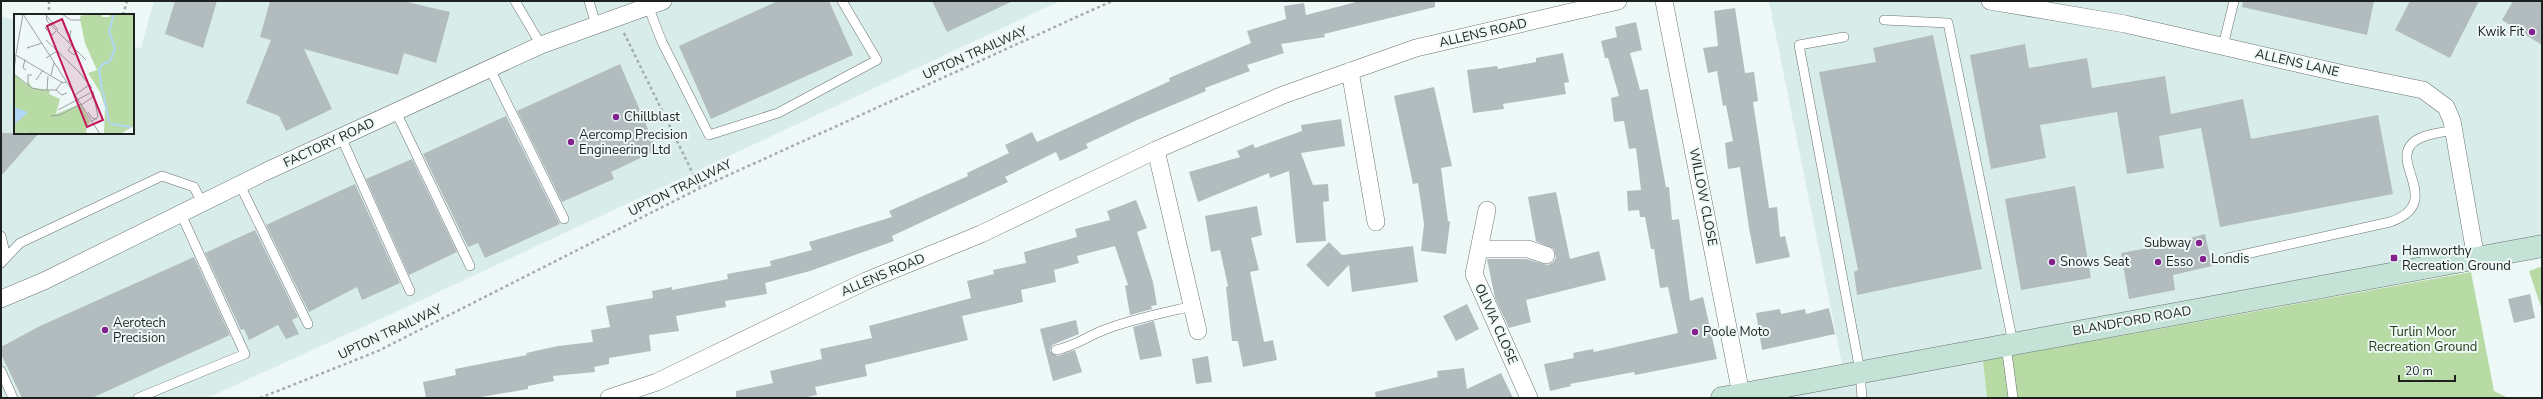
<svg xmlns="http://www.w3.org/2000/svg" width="2543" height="399" font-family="'Nunito Sans',sans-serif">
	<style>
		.built { fill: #d8ecea }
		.green { fill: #b8dba6 }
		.building { fill: #b2bcbf }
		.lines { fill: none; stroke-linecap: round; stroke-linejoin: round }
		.lane-casing { stroke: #6a7372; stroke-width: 10 }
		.street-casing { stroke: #6a7372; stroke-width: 18 }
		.secondary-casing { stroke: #6a7372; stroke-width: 23 }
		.path { stroke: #a5adac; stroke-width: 2.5; stroke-dasharray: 3 3; stroke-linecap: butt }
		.lane { stroke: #fff; stroke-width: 9 }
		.street { stroke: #fff; stroke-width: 17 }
		.secondary { stroke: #c4e2d5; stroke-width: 22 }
		.poi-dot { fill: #82218c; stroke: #edf8f7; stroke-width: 1.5 }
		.labels { text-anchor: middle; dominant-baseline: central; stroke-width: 4; stroke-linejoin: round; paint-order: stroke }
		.poi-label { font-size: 13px; fill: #1d2120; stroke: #edf8f7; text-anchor: start }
		.street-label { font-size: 13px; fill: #1d2120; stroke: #edf8f7 }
		.park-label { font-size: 13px; fill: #233d11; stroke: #edf8f7 }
		.inset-river { fill: none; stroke: #b1d7f6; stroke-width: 2 }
		.inset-road { fill: none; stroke: #9aa2a1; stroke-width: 1 }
		.view { fill: #c2185b; fill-opacity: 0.15; stroke: #c2185b; stroke-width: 2 }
		.inset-edge { fill: none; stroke: #1d2120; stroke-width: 2 }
	</style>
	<rect width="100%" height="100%" fill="#edf8f7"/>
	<path class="built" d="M154,1H1060L400,310L207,398H1V17L15,20V133H133V47L141,48Z
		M1769,1H2542V246L1983,361L1987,398H1723L1844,374Z"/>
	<path class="green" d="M2540,267L2542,268L2541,307L2529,271Z
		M2471,272L2494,391L2508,398H1987L1983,361Z"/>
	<path class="building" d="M175,1H217L203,48L165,34Z
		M270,1H403L450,12L436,63L404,53L398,75L304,49L332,109L286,131L279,116L246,103L271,40L260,37Z
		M778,1H829L853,55L711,119L679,46Z
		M932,1H1013L947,32Z
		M1360,1H1435V7L1324,34L1325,37L1281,44L1284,53L1247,65L1250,71L1205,88L1206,91L1137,120L1086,144L1088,148L1060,161L1056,152L1005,177L1008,182L892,236L894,241L810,271L765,283L767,294L725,301L726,307L676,316L679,331L649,335L651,351L609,358V364L594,367L595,372L553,376L554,381L528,386V389L475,398H426L423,382L456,375L455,369L527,355L526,353L558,346L593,342L591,330L610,327L606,306L653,298L652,291L672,287V290L728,279L727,274L771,266L770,261L812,250L809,242L892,217L889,211L968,176L967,173L1009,153L1005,145L1032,132L1037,142L1170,81L1169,78L1251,43L1247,31L1286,19L1284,6L1304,3L1306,15Z
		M2243,1H2374L2367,35L2242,7Z
		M2410,1H2479L2450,58L2395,30Z
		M2513,1H2542V45L2502,20Z
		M1735,8L1745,73L1754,72L1758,101L1753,102L1769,208L1777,207L1780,237L1785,236L1790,257L1756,264L1749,228L1740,167L1728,169L1725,143L1733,141L1726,105L1723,106L1717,71L1708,73L1703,48L1718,46L1714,11Z
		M1636,22L1642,50L1630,53L1640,90L1648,89L1666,187H1669L1672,220L1679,219L1690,301L1703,297L1717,359L1635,375L1634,372L1570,384L1571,386L1550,391L1544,364L1574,358L1573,353L1593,349L1594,352L1678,333L1668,287L1660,288L1654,249H1651L1645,217H1640L1639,210L1628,211L1627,191L1641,190L1636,148L1629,149L1624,121L1614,122L1611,98L1619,96L1608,58H1605L1601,41L1617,37L1615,27Z
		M1933,35L1982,269L1857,295L1854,272L1858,270L1819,72L1876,62L1873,48Z
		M2025,44L2029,68L2087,58L2092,88L2165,76L2171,114L2243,99L2251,139L2378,115L2393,194L2220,227L2201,128L2159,136L2164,168L2127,174L2117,112L2040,125L2046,158L1991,169L1970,55Z
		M1563,53L1569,82L1564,83L1566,94L1503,104L1504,109L1473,113L1467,70L1497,66L1498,69L1536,62V58Z
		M620,64L657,150L611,172L614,179L562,202L517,111Z
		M1434,87L1452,166L1441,168L1448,221L1450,222L1446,254L1421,251L1424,224L1418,183L1413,184L1394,96Z
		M506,116L560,224L485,258L478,243L468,247L423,154Z
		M1341,119L1345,146L1301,153L1313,185L1328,184L1329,201L1323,202L1326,241L1296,243L1289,171L1270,178L1269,173L1198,202L1189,172L1240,157L1237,151L1253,144L1255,148L1302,131L1301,125Z
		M1,133H39L1,176Z
		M412,159L457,252L409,275L366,179Z
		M355,184L400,283L362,300L357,287L309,312L266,225Z
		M2075,186L2091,278L2021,290L2005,199Z
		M1556,192L1570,259L1599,251L1606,280L1526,300L1531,322L1509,328L1495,298L1487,259H1526L1548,265L1553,262L1556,258L1554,249L1536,241L1528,197Z
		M1136,200L1147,228L1137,232L1153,282L1157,305L1151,306L1152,309L1130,315L1125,286L1128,285L1115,246L1077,256L1079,263L1054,270L1056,282L1021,290L1023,302L962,316L968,340L865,365L867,376L815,387L817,395L803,398H736V391L773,383L770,371L822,359L820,349L872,338L869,326L971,298L967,281L994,274L993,270L1026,263L1024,252L1077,237L1075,229L1110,220L1107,211Z
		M1257,206L1262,235L1251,238L1259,270L1250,272L1264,342L1273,340L1277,360L1243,367L1238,341H1232L1226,287L1228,286L1220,250L1211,252L1205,216Z
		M255,230L298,317L292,320L299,334L286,339L278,325L249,340L244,329L241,330L205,253Z
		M2205,234L2212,266L2173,275L2175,290L2129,299L2121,253L2191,240L2190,238Z
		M1329,242L1342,255L1413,246L1418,282L1352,292L1349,265L1328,287L1306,265Z
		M194,257L230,335L92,398H22L1,354V347L40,326Z
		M2530,294L2535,318L2514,323L2508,299Z
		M1467,304L1479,329L1456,341L1443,316Z
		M1829,308L1835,334L1762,350L1756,313L1780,309L1781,314L1805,309L1806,314Z
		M1076,320L1079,334L1052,345L1050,351L1057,356L1075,350L1082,372L1053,381L1040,329Z
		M1154,321L1162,356L1140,360L1133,327Z
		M1208,356L1212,382L1196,384L1192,359Z
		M1464,368L1467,389L1501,373L1513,398H1376L1375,392L1438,377L1437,371Z"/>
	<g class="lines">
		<defs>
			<path id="lane" d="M515,1L541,45
				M589,1L596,25
				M648,6L662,42L709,135L778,113L877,60L842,1
				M1884,20L1948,23L2013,343
				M1844,37L1799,45L1860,371L1862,398
				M2223,46L2234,1
				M490,69L564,219
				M396,112L470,266
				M341,137L410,291
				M240,185L308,324
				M1,236L6,257
				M2228,258L2390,222C2442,204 2395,167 2410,146C2418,134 2441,133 2453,130
				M1,263L20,243L162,176L194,187L202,203
				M2006,345L2013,398
				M1056,350C1075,346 1086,337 1104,330C1132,319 1163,313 1193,306
				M1,371L13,398
				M138,398L245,354L181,214"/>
			<path id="street" d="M1664,1L1741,394
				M1990,1L2125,24L2344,74L2423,90L2446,107L2452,121L2476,259
				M1350,71L1376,222
				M1156,150L1198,331
				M1487,210L1474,274L1529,398
				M1479,249H1528L1546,255
				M1,299L44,281L267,171L541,45L663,1
				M609,398L657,382L866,281L981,234L1156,150L1283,95L1416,48L1618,1"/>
			<path id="secondary" d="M1722,398L2542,246"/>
		</defs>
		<use href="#lane" class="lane-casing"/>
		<use href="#street" class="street-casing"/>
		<use href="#secondary" class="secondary-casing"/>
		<path class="path" d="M49,1V14L52,15
			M123,15L127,1
			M624,33L700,188
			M260,398L378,351L700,188L1112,1"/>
		<use href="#lane" class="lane"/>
		<use href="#street" class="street"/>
		<use href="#secondary" class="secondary"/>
	</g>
	<g class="poi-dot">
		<circle cx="2532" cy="32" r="4"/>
		<circle cx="616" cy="117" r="4"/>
		<circle cx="571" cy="142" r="4"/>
		<circle cx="2199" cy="243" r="4"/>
		<rect x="2390" y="254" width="8" height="8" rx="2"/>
		<circle cx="2203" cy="259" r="4"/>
		<circle cx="2052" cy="262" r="4"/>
		<circle cx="2158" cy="262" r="4"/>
		<circle cx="105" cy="330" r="4"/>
		<circle cx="1695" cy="332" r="4"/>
	</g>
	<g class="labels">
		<g class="poi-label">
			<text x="2524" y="32" text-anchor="end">Kwik Fit</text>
			<text x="624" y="117">Chillblast</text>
			<text x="579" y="135">Aercomp Precision<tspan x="579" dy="15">Engineering Ltd</tspan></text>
			<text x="2191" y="243" text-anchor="end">Subway</text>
			<text x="2402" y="251">Hamworthy<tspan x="2402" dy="15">Recreation Ground</tspan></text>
			<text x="2211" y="259">Londis</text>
			<text x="2060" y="262">Snows Seat</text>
			<text x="2166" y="262">Esso</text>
			<text x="113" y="323">Aerotech<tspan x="113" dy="15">Precision</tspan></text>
			<text x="1703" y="332">Poole Moto</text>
		</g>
		<g class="street-label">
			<text transform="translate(1483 33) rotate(-13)">ALLENS ROAD</text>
			<text transform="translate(975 53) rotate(-24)">UPTON TRAILWAY</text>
			<text transform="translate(2297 63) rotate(13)">ALLENS LANE</text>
			<text transform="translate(329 143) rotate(-25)">FACTORY ROAD</text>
			<text transform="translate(680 188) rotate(-26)">UPTON TRAILWAY</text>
			<text transform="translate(1703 197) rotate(79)">WILLOW CLOSE</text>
			<text transform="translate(883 275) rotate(-23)">ALLENS ROAD</text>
			<text transform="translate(2132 321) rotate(-10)">BLANDFORD ROAD</text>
			<text transform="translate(1496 324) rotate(66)">OLIVIA CLOSE</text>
			<text transform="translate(390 332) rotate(-25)">UPTON TRAILWAY</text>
		</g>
		<g class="park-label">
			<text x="2423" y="332">Turlin Moor<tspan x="2423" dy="15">Recreation Ground</tspan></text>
		</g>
	</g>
	<g transform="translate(14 14)">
		<rect width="120" height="120" fill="#edf8f7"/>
		<path d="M75,0H88V3H95L96,0H120V112L106,120H90L91,93L86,78L74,59L83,56L71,29L67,10L66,2ZM0,60L13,71L15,68L18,74L36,76L35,80L46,85L42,100L66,90L77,108L73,111L72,120H12V115L11,120H0Z" fill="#b8dba6"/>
		<path d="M0,93L14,98L0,111Z" fill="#b1d7f6"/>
		<path class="inset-river" d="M88,76L85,56L89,50L96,47L101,35L95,17L100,0M89,77L95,109M97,110L117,113"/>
		<path class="inset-road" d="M9,0L86,120M32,0L33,7L72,46M48,0L57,6H67M32,1L44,16M36,9L31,14L38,21L43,16M32,26L65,58L78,74M55,28L57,16M58,31L54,36L56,38L60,41L63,37M15,33L13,34L28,29M0,40L49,69L52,68M2,40L9,0M32,44L43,37M11,45L9,54L12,56M0,56L2,41M0,60L18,74L28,76H42L48,68M37,61L40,49M22,66L29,56M14,71V61H18M33,76L34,62M42,76L48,81L53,79M61,81L75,71M67,91L79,83L78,81M44,96L76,79M74,98L78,104L83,105M37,102L46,101L67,90M78,107L84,103L79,77"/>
		<path class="view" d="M48,5L89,106L73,113L33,12Z"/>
		<rect width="120" height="120" class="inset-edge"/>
	</g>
	<rect width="2543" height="399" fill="none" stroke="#1d2120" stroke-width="4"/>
	<path d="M2399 375v6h56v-6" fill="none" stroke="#1d2120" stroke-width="2"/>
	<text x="2405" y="375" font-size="12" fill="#1d2120" stroke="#edf8f7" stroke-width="3" paint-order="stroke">20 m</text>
</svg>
